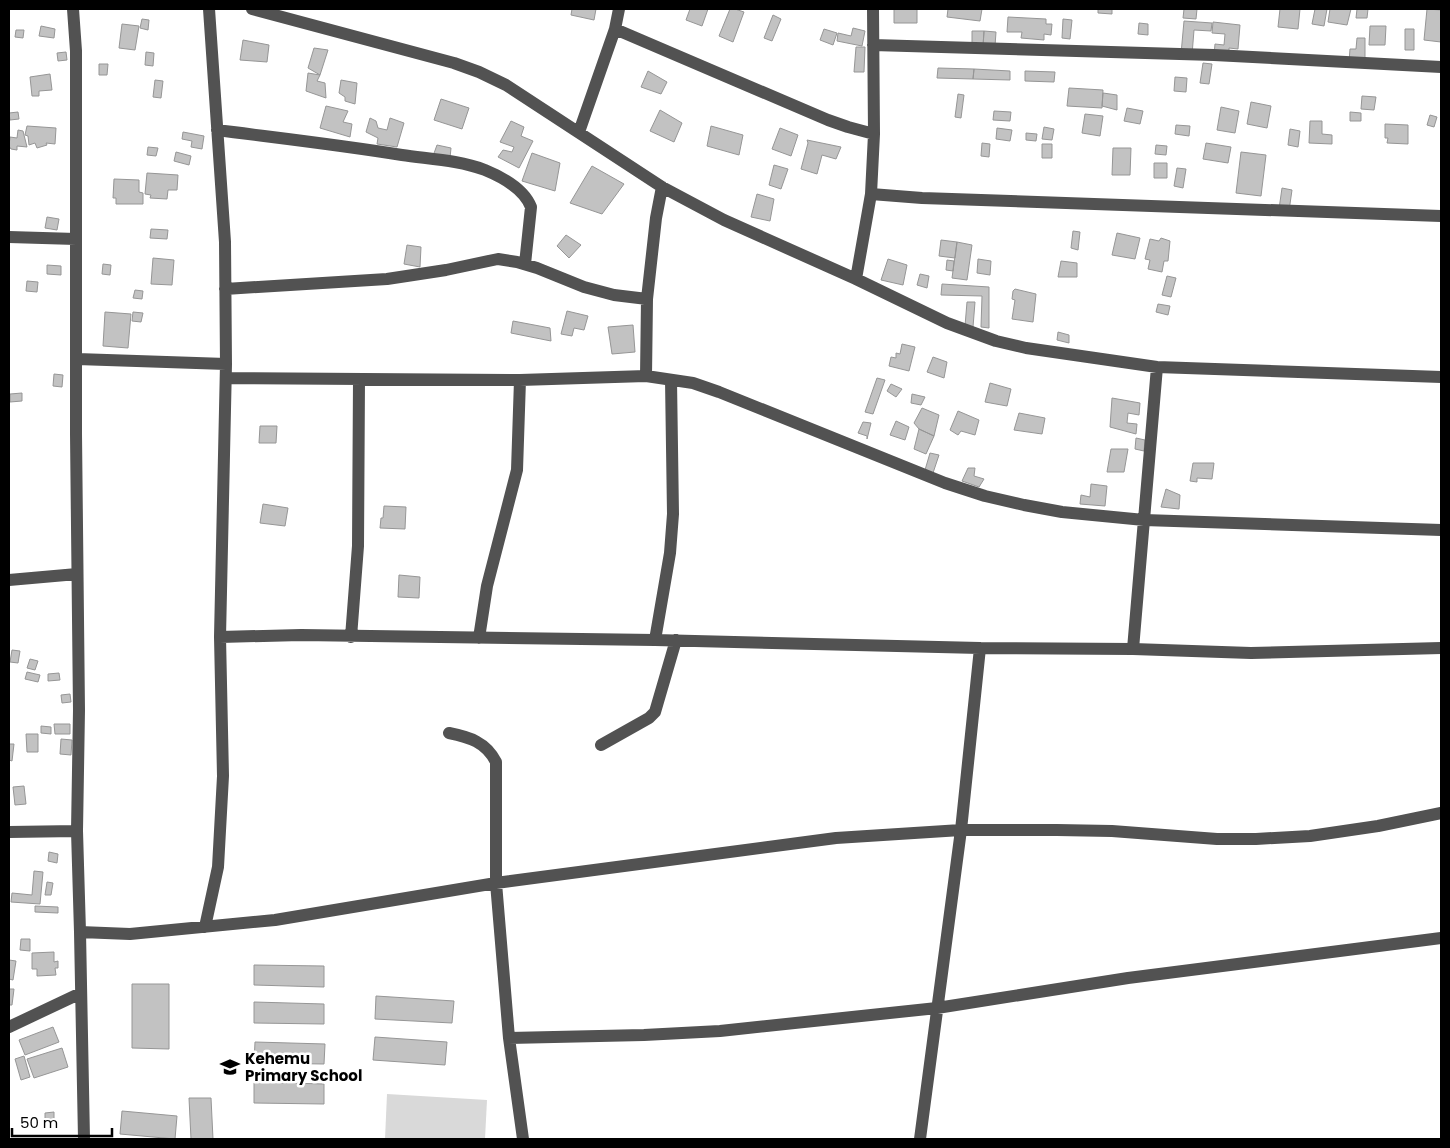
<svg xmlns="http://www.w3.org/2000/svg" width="1450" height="1148" font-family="Poppins,sans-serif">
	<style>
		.green { fill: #d9d9d9 }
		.building { fill: #c2c2c2; stroke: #969696 }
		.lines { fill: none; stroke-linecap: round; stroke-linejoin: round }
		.minor { stroke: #525252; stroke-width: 12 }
		.labels { text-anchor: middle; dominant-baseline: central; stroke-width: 5; stroke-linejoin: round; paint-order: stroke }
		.poi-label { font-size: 15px; font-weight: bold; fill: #000; stroke: #fff; text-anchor: start }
	</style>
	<rect width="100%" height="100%" fill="#fff"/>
	<path class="green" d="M387,1094L487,1100L485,1139H385Z"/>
	<path class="building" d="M572,9H596L594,20L571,15Z
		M690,9H708L702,26L686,20Z
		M730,9H735L744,12L733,42L719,36Z
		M894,9H917V23H894Z
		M948,9H982L980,21L947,17Z
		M1098,9H1112V14L1098,13Z
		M1184,9H1197L1196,19L1183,18Z
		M1280,9H1300L1298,29L1278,27Z
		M1315,9H1327L1324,26L1312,24Z
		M1330,9H1351L1347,25L1328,22Z
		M1357,9H1368L1367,18H1356Z
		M1427,9L1441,10V42L1424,40Z
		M773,15L781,19L772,41L764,38Z
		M1008,17L1046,19V24H1052L1051,35L1044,34V40L1021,38L1022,32H1007Z
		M142,19L149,20L148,30L140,28Z
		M1063,19L1072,20L1070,39L1062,38Z
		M1184,21L1212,23L1211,31L1194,30L1192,55L1181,54Z
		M1213,22L1240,25L1238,49L1229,48V56L1214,55L1215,44L1224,45L1225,34L1212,33Z
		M1139,23L1148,24V35L1138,34Z
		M122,24L139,26L135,50L119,48Z
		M41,26L55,29L54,38L39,36Z
		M1370,26H1386L1385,45H1369Z
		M853,28L865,31L862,46L837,41L838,33L851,36Z
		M824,29L837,33L833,45L820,40Z
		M1405,29H1414V50H1405Z
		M16,30H24L23,38L15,37Z
		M972,31H984L983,47L972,46Z
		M984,31L996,32L995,46H983Z
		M1357,38H1365V62H1349L1350,49H1356Z
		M243,40L269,45L267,62L240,60Z
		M856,47H865L864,72H854Z
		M314,48L328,50L320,75L308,68Z
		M66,52L67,60L58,61L57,53Z
		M146,52L154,53L153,66L145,65Z
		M1203,63L1212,64L1209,84L1200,83Z
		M99,64H108L107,75H99Z
		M938,68L974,69L973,79L937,78Z
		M974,69L1010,71V80L973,79Z
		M648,71L667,82L661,94L641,87Z
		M1025,71L1055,72L1054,82L1025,81Z
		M308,73L320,75L317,81L325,83L326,98L306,91Z
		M50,74L52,90L39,91V96H32L30,77Z
		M1175,77L1187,78L1186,92L1174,91Z
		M155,80L163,81L161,98L153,97Z
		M341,80L357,83L355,104L345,101V97L339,93Z
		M1069,88L1103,90L1102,108L1067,106Z
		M1103,93L1117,95V110L1102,106Z
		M958,94L964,95L961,118L955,117Z
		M1362,96L1376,97L1374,110L1361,109Z
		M441,99L469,108L462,129L434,120Z
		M1251,102L1271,106L1267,128L1247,124Z
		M326,106L348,111L343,122L352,124L350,137L320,128Z
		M1221,107L1239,111L1235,133L1217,130Z
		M1127,108L1143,111L1140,124L1124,121Z
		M660,110L682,123L674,142L650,131Z
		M994,111L1011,112L1010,121L993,120Z
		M18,112L19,119L10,120L9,113Z
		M1350,112L1361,113V121H1350Z
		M1085,114L1103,116L1100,136L1082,133Z
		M1430,115L1437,117L1434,127L1427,125Z
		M370,118L376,121L378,128L387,130L390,118L404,123L397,147L377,144L378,138L366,132Z
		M511,121L524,127L521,136L533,141L519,168L498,157L503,150L512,152L514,147L500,142Z
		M1310,121H1322V134L1332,135V144L1309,143Z
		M1385,124L1408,125V144L1387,143L1388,138H1385Z
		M1176,125L1190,126L1189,136L1175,134Z
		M27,126L56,128L55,144L46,143L47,145L37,148L35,143L29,145L28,136L25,135Z
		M711,126L743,135L739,155L707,146Z
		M1044,127L1054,129L1052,140L1042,139Z
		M780,128L798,135L791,156L772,149Z
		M997,128L1012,130L1010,141L996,139Z
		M1290,129L1300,131L1298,147L1288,145Z
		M18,130L23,131L27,147L17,146V150L11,149L9,146L10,137L17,138Z
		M183,132L204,136L202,149L191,147L192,141L182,139Z
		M1026,133L1037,134L1036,141L1026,140Z
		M807,140L841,147L836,159L822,155L817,174L801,169L808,143Z
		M982,143L990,144L989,157L981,156Z
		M1206,143L1231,147L1228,163L1203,159Z
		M1042,144H1052V158H1042Z
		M437,145L451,148L450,158L433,156Z
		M1156,145L1167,146L1166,155L1155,154Z
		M148,147L158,148L156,156L147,155Z
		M1113,148H1131L1130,175H1112Z
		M176,152L191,156L189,165L174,161Z
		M1241,152L1266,155L1261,196L1236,193Z
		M532,153L560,163L555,191L522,181Z
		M1154,163H1167V178H1154Z
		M774,165L788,169L781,189L769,185Z
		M592,166L624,184L602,214L570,203Z
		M1177,168L1186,169L1183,188L1174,186Z
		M147,173L178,175L177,190H168L167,199L150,198L151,195L145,194Z
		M114,179L139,180V192L143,193V204H116V198H113Z
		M1282,188L1292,190L1289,211L1279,209Z
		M757,194L774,199L770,221L751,217Z
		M47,217L59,219L57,230L45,228Z
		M151,229L168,230L167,239L150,238Z
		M1073,231L1080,232L1078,250L1071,248Z
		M1117,233L1140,238L1135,259L1112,255Z
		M566,235L581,245L569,258L557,246Z
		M1161,238L1170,241L1168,261H1164L1162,272L1148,269L1150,260L1145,259L1150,239L1159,241Z
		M941,240L957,242L955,258L939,256Z
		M957,242L972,245L967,280L952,278Z
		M407,245L421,247L420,267L404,264Z
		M153,258L174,260L172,285L151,284Z
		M888,259L907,265L903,285L881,280Z
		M978,259L991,261L990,275L977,273Z
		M947,260L954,261L953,271L946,270Z
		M1061,261L1077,263V277H1058Z
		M103,264L111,265L110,275L102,274Z
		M47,265L61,266V275L47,274Z
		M920,274L929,276L927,288L917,285Z
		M1167,276L1176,278L1171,297L1162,295Z
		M27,281L38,282L37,292L26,291Z
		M942,284L989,287V328L981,327L982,296L941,295Z
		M1015,289L1036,294L1033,322L1012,319L1015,300L1012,299L1013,291Z
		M135,290L143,291L142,299L133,298Z
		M967,302H975L973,327L965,326Z
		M1158,304L1170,306L1168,315L1156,312Z
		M567,311L588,316L584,330L574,328L572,336L561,334Z
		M105,312L131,314L128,348L103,346Z
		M133,312L143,313L141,322L132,321Z
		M513,321L550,328L551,341L511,333Z
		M633,325L635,352L612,354L608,327Z
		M1058,332L1069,335V343L1057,340Z
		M902,344L915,347L909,371L889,366L891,357L896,358V353L900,354Z
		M933,357L947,362L944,378L927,372Z
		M54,374L63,375L62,387L53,386Z
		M877,378L885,380L873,414L865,412Z
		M990,383L1011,389L1007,406L985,402Z
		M891,384L902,389L896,397L887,391Z
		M22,393V401L10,402V394Z
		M912,394L925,397L921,405L911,403Z
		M1112,398L1140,403L1139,415L1128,413L1127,423L1137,424L1136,434L1110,427Z
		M922,408L939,415L934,436L919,429L914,423Z
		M958,411L979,420L975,435L961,431L958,435L950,430Z
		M1019,413L1045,418L1042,434L1014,430Z
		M896,421L909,427L905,440L890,435Z
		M863,422L871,423L867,439V436L858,433Z
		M260,426H277L276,443H259Z
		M919,429L934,436L926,454L914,449Z
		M1136,438L1145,440L1144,451L1135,449Z
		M1111,449H1128L1124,472H1107Z
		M930,453L939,455L933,473L925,470Z
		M1193,463H1214L1212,479L1197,478V482L1190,481Z
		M968,468H975L974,476L984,479L979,487L962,481Z
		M1091,484L1107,486L1105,506L1080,504L1081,495L1090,497Z
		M1166,489L1180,495L1179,509L1161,507Z
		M263,504L288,508L285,526L260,523Z
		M384,506L406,507L405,529L380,528L381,518H383Z
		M399,575L420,577L419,598L398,597Z
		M12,650L20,651L18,663L10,662Z
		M30,659L38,661L35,670L27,668Z
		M27,672L40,675L38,682L25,679Z
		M59,673L60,680L48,681V674Z
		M70,694L71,702L62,703L61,695Z
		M54,724H70V734H55Z
		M41,726L51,727V734L41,733Z
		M26,734H38V752H27Z
		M61,739L72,740L71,755L60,754Z
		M9,744H14L12,761L9,760Z
		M24,786L26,804L15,805L13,787Z
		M49,852L58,854L57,863L48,861Z
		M34,871L43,872L40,904L11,902L12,893L32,895Z
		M47,882L53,883L51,895H45Z
		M35,906L58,907V913L35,912Z
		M21,939H30V951L20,950Z
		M54,952V962L58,961V968H55L56,975L37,976V969H32V953Z
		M9,960L16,961L13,980L9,979Z
		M254,965L324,966V987L254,985Z
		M132,984H169V1049L132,1048Z
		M9,989H14L12,1005H9Z
		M376,996L454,1001L452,1023L375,1019Z
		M254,1002L324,1004V1024L254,1023Z
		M53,1027L59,1042L25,1055L19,1040Z
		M375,1037L447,1042L445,1065L373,1060Z
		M255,1042L325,1044L324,1064L254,1063Z
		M62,1048L68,1067L34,1078L27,1059Z
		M24,1056L30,1077L21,1080L15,1059Z
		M254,1082L324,1084V1104L254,1103Z
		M189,1098H211L213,1139H191Z
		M122,1111L177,1116L175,1139L120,1134Z
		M54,1112V1120L45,1121V1113Z"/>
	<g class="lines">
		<path class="minor" d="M73,9L76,51V434L79,710L77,831L80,932L84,1139
			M252,9L454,63L479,72L506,85L662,187L724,220L856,279L947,323L996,341L1026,348L1157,367L1441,377
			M615,29L828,120L848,127L874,134
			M873,45L1214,55L1441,67
			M217,130C279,138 341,145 402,155C429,159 459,160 485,170C502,177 524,189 531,207L525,264
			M579,132L615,29L619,9
			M871,194L922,198L1441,216
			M9,237L76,239
			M856,279L871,194L874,134L873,9
			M225,289L387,279L446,270L498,259L517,262L537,268L584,287L614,295L647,299
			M77,359L226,364
			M646,376L647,299L656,218L662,187
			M226,378L520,380L646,376L693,383L719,392L945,483L985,496L1024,505L1062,512L1144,520L1441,530
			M9,580L77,574
			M220,637L301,635L655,640L980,648L1133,649L1251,653L1441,648
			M351,637L358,546L359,380
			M479,638L487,586L517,470L520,380
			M655,640L670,553L673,514L671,380
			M1133,649L1157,367
			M449,733C469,737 486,742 496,762V883L509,1038L523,1139
			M601,745L649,718L655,712L676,640
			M9,832L77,831
			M205,927L218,867L223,776L220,637L226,364L225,242L209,9
			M80,932L130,934L275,920L496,883L836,838L961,830H1057L1112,831L1217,839H1256L1310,836L1378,826L1441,813
			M9,1027L81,993
			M509,1038L644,1035L720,1031L937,1008L1128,978L1441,938
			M920,1139L961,830L980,648"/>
	</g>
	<defs>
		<symbol id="school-bare" viewBox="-9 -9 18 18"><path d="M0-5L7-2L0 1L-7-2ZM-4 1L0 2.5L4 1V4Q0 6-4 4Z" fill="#000" stroke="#fff" stroke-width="2.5" paint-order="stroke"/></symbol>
	</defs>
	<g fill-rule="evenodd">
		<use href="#school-bare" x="216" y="1053" width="28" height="28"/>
	</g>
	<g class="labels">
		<g class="poi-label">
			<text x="245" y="1058">Kehemu<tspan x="245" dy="17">Primary School</tspan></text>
		</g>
	</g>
	<rect width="1450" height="1148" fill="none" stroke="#000000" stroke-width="20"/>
	<path d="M12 1128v8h100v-8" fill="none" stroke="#000000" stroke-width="2.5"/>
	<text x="20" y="1128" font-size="15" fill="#000000" stroke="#ffffff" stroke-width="4" paint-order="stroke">50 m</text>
</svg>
